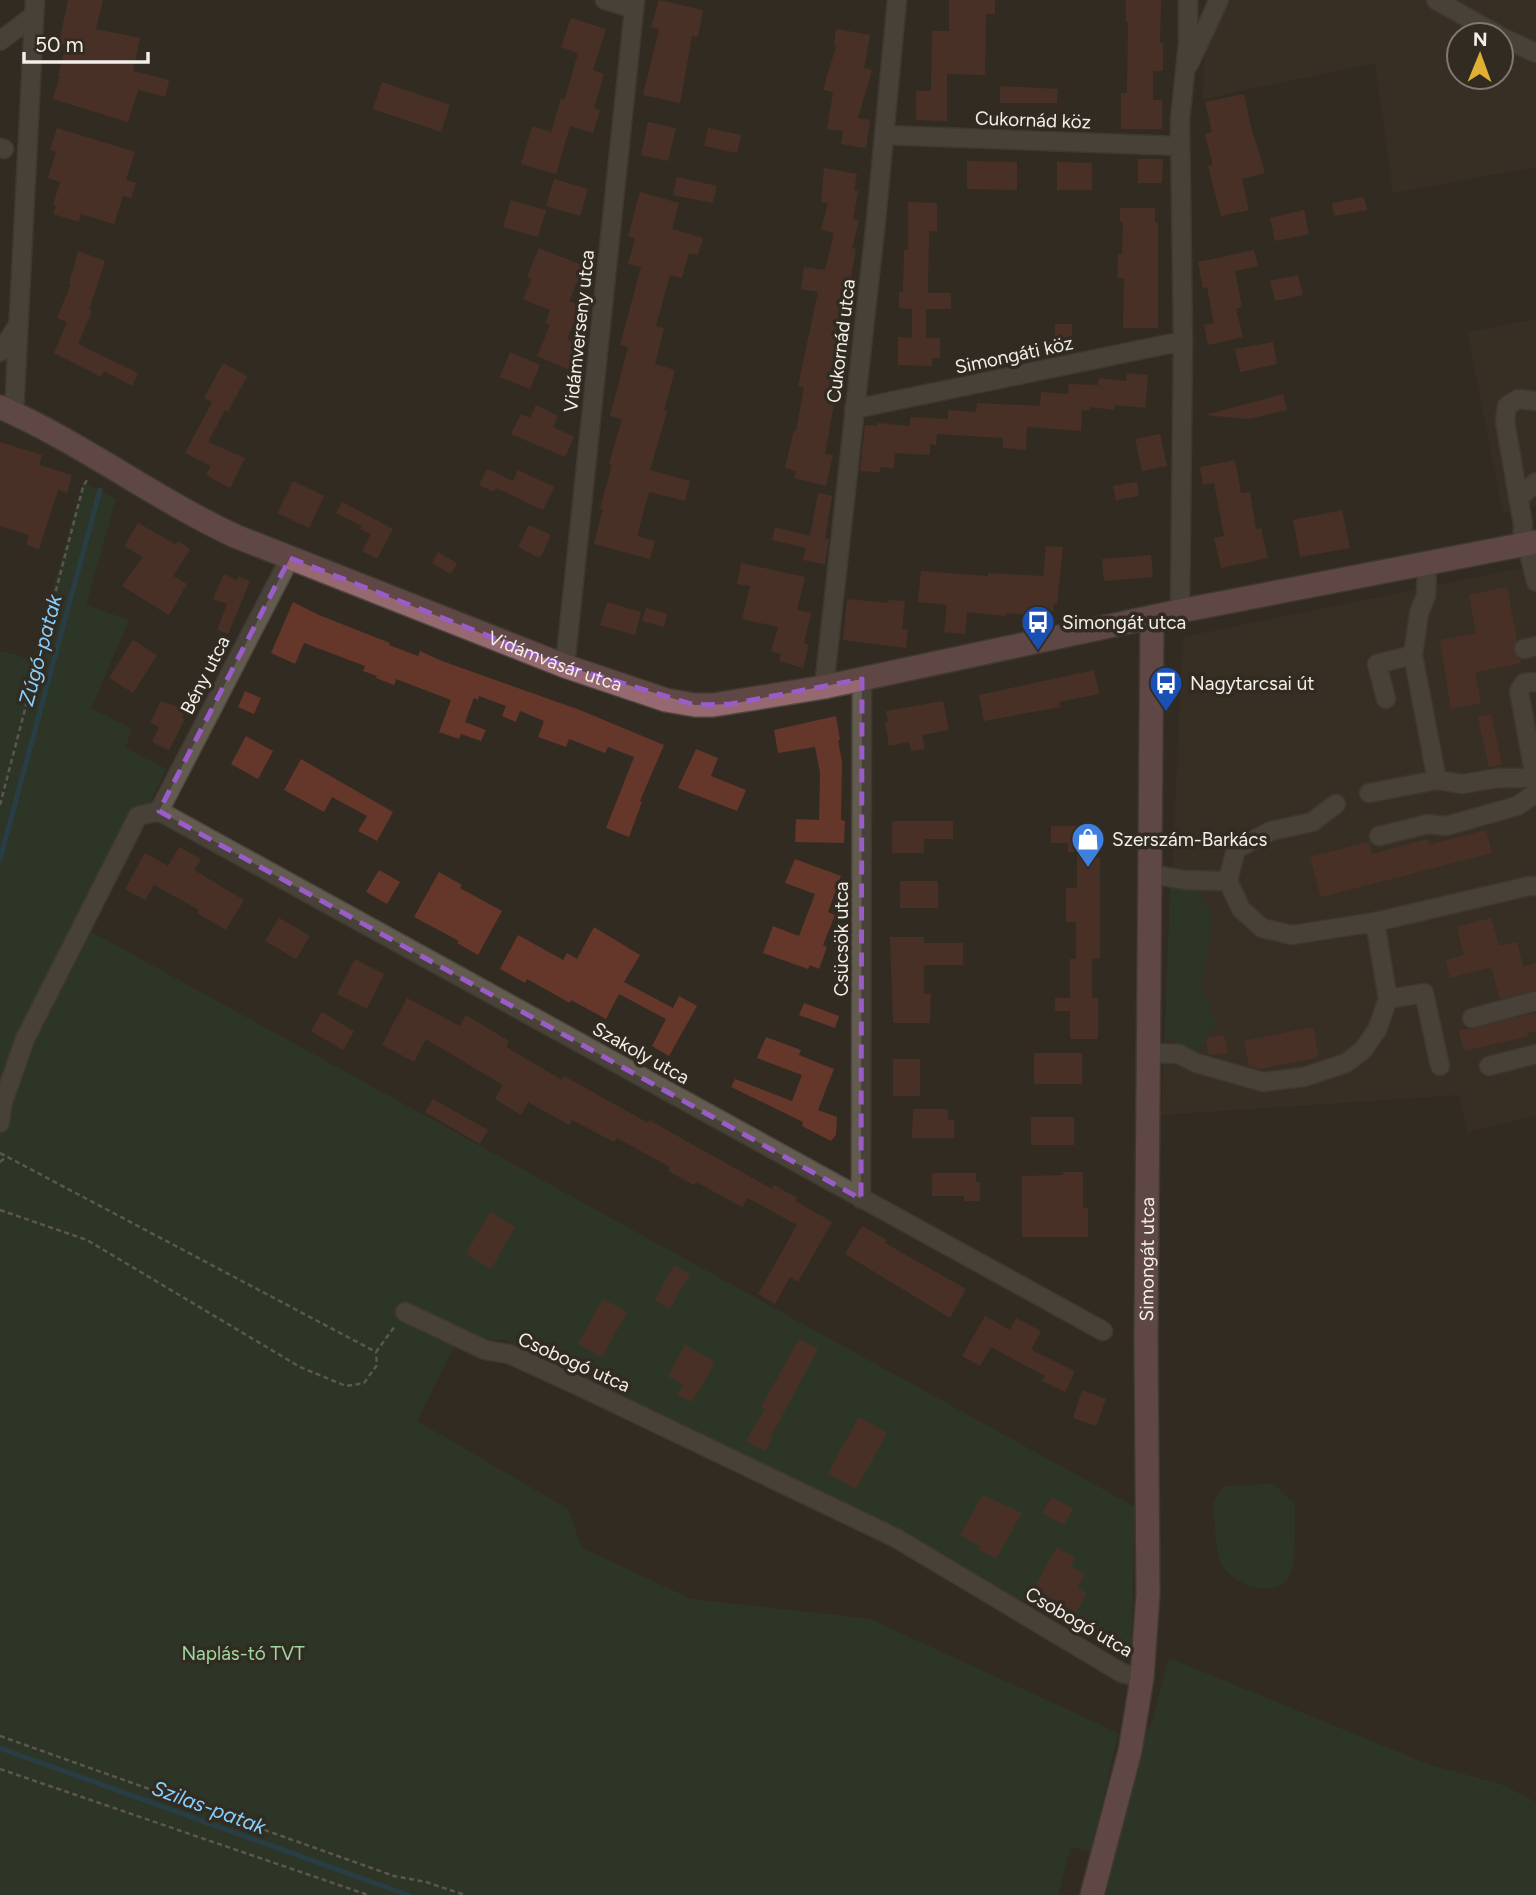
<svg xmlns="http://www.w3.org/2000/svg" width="1536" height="1895" font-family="Figtree,sans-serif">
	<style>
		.built { fill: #3f3426; fill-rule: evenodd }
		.green { fill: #29432b }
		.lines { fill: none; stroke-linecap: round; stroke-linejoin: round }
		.stream { stroke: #21526d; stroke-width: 5 }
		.building { fill: #65362a }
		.minor-casing { stroke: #4e4840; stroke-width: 21 }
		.major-casing { stroke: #4e4840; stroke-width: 26 }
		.path { stroke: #908a83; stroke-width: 2.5; stroke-dasharray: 5 3.5; stroke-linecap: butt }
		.minor { stroke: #635b50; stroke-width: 18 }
		.major { stroke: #96686f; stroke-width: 23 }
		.marked { fill: none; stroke: #995cc9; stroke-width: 5; stroke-dasharray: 14 9; stroke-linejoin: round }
		.labels { text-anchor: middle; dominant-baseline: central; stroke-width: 7; stroke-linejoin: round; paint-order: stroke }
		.street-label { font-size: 19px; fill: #f2eee8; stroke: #322b22 }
		.poi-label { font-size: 19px; fill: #f2eee8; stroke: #322b22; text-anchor: start }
		.park-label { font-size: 19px; fill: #9dd9a0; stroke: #322b22 }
		.water-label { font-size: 21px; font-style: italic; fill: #85d0ff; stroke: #322b22 }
	</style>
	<rect width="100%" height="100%" fill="#322b22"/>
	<path class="built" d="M1205,0H1536V167L1393,193L1375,63L1203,99ZM1459,35H1501V77H1459Z
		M1536,319V506L1503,513L1467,332Z
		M1536,565V1116L1467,1132L1459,1095L1161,1115L1183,637Z"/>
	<path class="green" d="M83,482L116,499L86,605L129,620L91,708L132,729L125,748L166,769L88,930L1135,1507L1131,1655L505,1340L456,1342L417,1421L568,1509L582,1548L691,1599L870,1619L1118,1733L1091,1852L1071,1847L1058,1895H0V651L33,660Z
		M1194,887L1213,914L1201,987L1216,1023L1197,1052L1165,1036L1170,888Z
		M1273,1484L1295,1504C1294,1518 1296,1563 1291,1573C1278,1602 1231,1586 1221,1562C1215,1547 1215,1520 1213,1503L1224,1486Z
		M1169,1658L1430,1765L1500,1784L1536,1802V1895H1104L1115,1856L1142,1733L1151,1726Z"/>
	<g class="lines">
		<path class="stream" d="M0,859L100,490
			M0,1748L408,1895"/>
	</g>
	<path class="building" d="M68,0H103L96,29L140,38L133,71L169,80L165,97L138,90L128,122L53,99L60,76H58L66,45L59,43Z
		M659,0L703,10L698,37L692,36L680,103L643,95L659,29L651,27Z
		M949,0H995V14H986L985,75L947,74V121L916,120V91H931L932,31H949Z
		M1126,0H1161L1160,43H1163V71H1153V100H1162V129H1121V93H1127L1128,22H1126Z
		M571,18L606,29L593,70L604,74L594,108L600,110L593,133L570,126L556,174L521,164L532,126L551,132L561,98L565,99L578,53L561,47Z
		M836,29L870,35L864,68L872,70L858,118L870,120L866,148L841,144L843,131L827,129L833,92L823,90L836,46L834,45Z
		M382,82L450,105L441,132L373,109Z
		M1000,86L1058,89L1057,103H1000Z
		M1244,94L1250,123L1265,173L1242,179L1249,210L1221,216L1208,166L1213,165L1205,134L1212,132L1205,102Z
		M648,122L676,128L668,161L641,155Z
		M57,128L135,152L126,180L136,183L131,198L123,196L114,224L81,214L79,222L53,214L56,206L53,205L60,182L48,178L56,152L50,150Z
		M708,128L741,135L737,153L704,146Z
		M1138,159H1163L1162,183H1138Z
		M967,161L1017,162V190L967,189Z
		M1057,162L1092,163V190H1057Z
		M824,168L857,174L854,190L858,191L853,219L859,220L852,248L856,249L846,305L852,306L834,372L845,374L841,394L836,393L825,454L833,455L826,486L794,478L796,471L785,468L794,430L796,431L804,388L798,386L818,292L801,289L804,267L825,270L834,233L821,230L828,203L821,202Z
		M677,177L717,186L713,203L673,195Z
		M554,179L588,189L580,216L546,206Z
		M640,192L679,203L672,229L703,238L698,255L689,253L682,278L670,275L656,326L664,328L655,364L675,370L664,410L667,411L650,470L690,481L685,501L649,492L637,536L655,541L650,559L594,544L603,509H600L612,465L609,464L622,419L610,416L628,347L620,345L641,267L628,264L635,238L628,236Z
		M1364,197L1367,210L1334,216L1332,203Z
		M511,200L546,210L538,237L503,227Z
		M908,202L937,203V231H929L928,293H951V309H926V338H940V358H932V366L898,365V337L912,338V309L899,308V292H903L904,250H908Z
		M1120,208H1155V222H1158V328H1123L1124,278H1117L1118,254H1122L1123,222H1120Z
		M1304,210L1309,234L1275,241L1270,218Z
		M539,248L584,266L569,301L581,306L567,339L581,345L570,370L537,356L550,325L545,323L550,310L523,299L532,279L527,277Z
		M1254,250L1258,266L1235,271L1242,307L1236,309L1243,337L1208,345L1204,325L1214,323L1207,287L1203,288L1198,262Z
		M78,251L105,261L89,310L92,311L78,344L138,373L132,386L104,371L101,377L54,353L67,322L57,318L71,284H69Z
		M1298,275L1303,295L1275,301L1270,281Z
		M1055,324H1072V340H1055Z
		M1273,342L1277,364L1240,372L1235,349Z
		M510,352L540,365L530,389L500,377Z
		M223,363L247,376L228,412L225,410L208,442L245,458L230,488L206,475L211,466L185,453L212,402L204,398Z
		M1127,373L1148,375L1145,408L1115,405L1114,410L1090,407V411L1082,410L1081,431L1027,427L1026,450L1003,448V438L937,434L936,445L930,444V455L895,453L894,468L880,467V472L860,471L865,425L877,426V423L910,426V417L948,419V410L976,412L977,403L1040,406L1041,392L1068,394L1069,384L1098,385L1099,378L1126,381Z
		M1283,394L1287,410L1248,419L1205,415Z
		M536,405L558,416L553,427L574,437L565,457L511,434L521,414L530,418Z
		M1160,434L1167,466L1142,471L1135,439Z
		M0,442L42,455L39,465L72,475L67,493L58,490L39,549L26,545L29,535L0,526Z
		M1235,460L1241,493L1250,492L1256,529L1261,528L1268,558L1221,568L1214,538L1224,536L1214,483L1203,485L1200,467Z
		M487,469L513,481L518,470L554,487L543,510L496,488L494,492L479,485Z
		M293,481L324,496L309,528L277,513Z
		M1137,482L1139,496L1116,500L1113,486Z
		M818,493L832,496L825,539H829L825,564L803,560L806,548L772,540L775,527L810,536Z
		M342,502L393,529L377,559L362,551L371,534L360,529L362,526L336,513Z
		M1342,510L1350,548L1300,557L1293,520Z
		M138,523L175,544L178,541L190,549L173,576L187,584L169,615L122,586L143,557L124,546Z
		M529,525L551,535L540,558L518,547Z
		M1046,546L1063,547L1057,604L1054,603L1053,612L1032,610L1031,615L1006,613L1005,616L967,612L965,634L944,632L947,605L918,602L921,571L988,576V573L1043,576Z
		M438,552L457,563L451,574L432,563Z
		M1151,555L1153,577L1104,581L1102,559Z
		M741,563L805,577L797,610L811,613L804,643L809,645L803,668L779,661L781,654L771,651L778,627L742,619L750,586L737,584Z
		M224,574L237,580L239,576L250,581L228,634L217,630L227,604L213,599Z
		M1507,587L1517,640L1513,651L1522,663L1475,672L1481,703L1451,709L1440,640L1476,633L1469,595Z
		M847,599L888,603V600L905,601L902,629L908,630L906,648L843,640Z
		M293,602L319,615L390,643L389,645L418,656L420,651L442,661L580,710L664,745L640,801L642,802L629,837L606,828L634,757L608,747L605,753L569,739L566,747L538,737L544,721L520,711L516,722L502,716L506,706L479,696L478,700L474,698L465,722L486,730L481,741L461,734L459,739L439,732L451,700L396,679L394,685L376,678L377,676L363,671L365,666L304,643L295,664L271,653Z
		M607,602L641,612L635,635L600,625Z
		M646,608L667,614L664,627L642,621Z
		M133,640L157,655L133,693L109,678Z
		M1094,670L1099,694L1059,702L1060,707L984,721L979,695Z
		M245,691L261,698L254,714L238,707Z
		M161,701L185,710L182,717L185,719L169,750L152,742L159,727L150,723Z
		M943,701L949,730L922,735L925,749L911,751L909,742L889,746L885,722L888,721L886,711Z
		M1491,714L1502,764L1489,767L1478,717Z
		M836,716L840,740H838L842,762L841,820L845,821L844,843L795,842L796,819L819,820L820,773L815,747L778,753L774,730Z
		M246,736L273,751L258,779L231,764Z
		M696,749L718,758L711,776L746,790L737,811L678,788Z
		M301,759L393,812L377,841L358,831L367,816L332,797L324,812L284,790Z
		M892,821H953V839H924V853H892Z
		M1051,826H1097V858H1100V958L1092,959V998H1098V1039H1070V1011H1055V998H1070V959H1076V922H1066V888H1077V852H1068V843H1051Z
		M1486,830L1492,853L1321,897L1310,857L1369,842L1372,854L1428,839L1429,845Z
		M179,847L201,859L194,870L244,900L226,930L197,913L199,910L154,885L145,900L125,889L145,853L168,866Z
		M795,859L841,876L828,912L835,915L823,945L827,947L819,969L810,965L808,969L763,953L773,926L799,936L815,894L785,883Z
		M379,870L400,882L387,904L366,892Z
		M439,872L462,885L460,888L502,911L478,955L457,943L459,941L414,917Z
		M900,881H938V908H900Z
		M279,918L310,936L296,959L265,941Z
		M1491,918L1499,946L1517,942L1523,967L1536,963V990L1500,999L1491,967L1450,978L1446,960L1464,955L1457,927Z
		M594,927L640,955L624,982L673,1008L679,996L697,1006L669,1056L652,1046L666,1019L619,994L606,1019L571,1000L570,1003L527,979L525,983L500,969L518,935L563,960L567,953L577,959Z
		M890,937H924V943H963V965H924V994H931L930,1023H893Z
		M355,959L384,974L367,1009L337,994Z
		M407,998L460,1026L466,1015L509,1041L506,1047L562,1080L564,1076L648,1123L649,1120L772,1189L774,1185L797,1198L795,1201L832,1222L798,1282L790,1277L775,1304L758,1294L797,1225L748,1198L742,1207L696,1182L694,1185L668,1171L670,1167L617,1138L614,1142L572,1120L569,1125L528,1102L521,1115L495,1099L503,1085L426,1039L414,1062L382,1045Z
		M804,1003L839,1016L835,1028L799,1015Z
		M322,1012L354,1031L343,1050L311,1031Z
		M1536,1013V1031L1527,1033L1528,1036L1464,1051L1459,1031Z
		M1313,1027L1319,1057L1259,1069L1249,1066L1244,1041Z
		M1224,1035L1228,1053L1209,1055L1206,1038Z
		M766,1037L801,1050L799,1055L834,1069L818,1110L837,1117L836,1135L831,1141L802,1126L803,1122L731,1087L735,1079L792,1101L802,1075L757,1058Z
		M1034,1053H1082V1084H1034Z
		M893,1059H920V1096H893Z
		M433,1099L488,1130L480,1144L425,1112Z
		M913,1109H948V1120H954V1138H912Z
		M1031,1117H1074V1145H1031Z
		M1063,1172H1083V1208H1088V1237H1022V1176L1063,1175Z
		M932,1173H976V1182H980V1201H964V1196H932Z
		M490,1212L515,1227L491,1269L466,1254Z
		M862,1226L887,1240L885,1243L966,1289L950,1318L845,1254Z
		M674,1265L690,1274L670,1309L655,1300Z
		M603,1299L627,1312L602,1357L578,1344Z
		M985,1316L1010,1330L1016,1318L1041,1331L1031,1350L1075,1371L1065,1392L1042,1381L1045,1376L991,1347L980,1366L962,1356Z
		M799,1339L818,1349L770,1438L772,1439L765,1451L746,1441L765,1409L761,1407Z
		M685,1345L715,1362L692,1402L677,1395L683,1385L668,1376Z
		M1082,1390L1106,1399L1096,1426L1073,1418Z
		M859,1417L887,1433L856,1489L828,1473Z
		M983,1495L1022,1513L996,1559L979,1550L981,1547L960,1535Z
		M1052,1497L1073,1509L1064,1525L1042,1513Z
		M1057,1547L1075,1558L1071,1566L1085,1574L1077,1588L1087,1593L1076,1612L1034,1588Z"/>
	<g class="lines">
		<defs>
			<path id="minor" d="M605,0L634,9
				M1436,0L1498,35
				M1501,37L1536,53
				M0,41L33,16
				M1189,64L1219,0
				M884,135L1180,146
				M0,148L4,149
				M0,352L17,327
				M854,409L1183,341
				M14,413L35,0
				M1518,499L1536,482
				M1527,544L1536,582
				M1522,545L1523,524L1505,422L1507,406L1518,399L1536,401
				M1427,563L1426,596L1419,613L1413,655L1437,780
				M1180,611L1183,341L1180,120L1188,43V0
				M1524,649L1536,646
				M565,666L635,0
				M824,687L876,220L897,0
				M1386,699L1377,664L1413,655
				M1535,778L1519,691L1524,683L1536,682
				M1369,793L1437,780L1462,784L1498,778H1536
				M1336,804L1312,822L1271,831L1236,849L1228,881L1241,909L1262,928L1292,935L1375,922L1529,886H1536
				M159,811L1103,1331
				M159,811L290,558
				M1379,836L1428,824L1446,826L1517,806L1536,793
				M1150,874L1185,880L1228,881
				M1388,999L1424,993L1440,1066
				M1472,1018L1536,1001
				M1148,1053L1179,1054L1196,1063L1263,1082L1304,1077L1346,1063L1363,1050L1377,1030L1388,999L1375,922
				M1489,1066L1536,1054
				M0,1123L2,1105L25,1039L138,816L159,811
				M861,1199L862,679
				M405,1312L485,1350L509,1354L579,1386L896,1538L1122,1673L1142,1678"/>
			<g id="major">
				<path id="s1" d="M0,407C82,443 154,498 235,536L565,666L666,700L695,705H713L824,687L1180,611L1536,542"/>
				<path id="s2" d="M1092,1895L1130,1751L1142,1678L1148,1594L1146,1337L1152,617"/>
			</g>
		</defs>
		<use href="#minor" class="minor-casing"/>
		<use href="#major" class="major-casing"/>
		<path class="path" d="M0,805L83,487L88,478
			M0,1153L376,1352L395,1326
			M0,1162L6,1157
			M0,1210L87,1240L300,1367L346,1386L364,1383L377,1365L376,1352
			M0,1736L394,1876L426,1882L465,1895
			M0,1769L368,1895"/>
		<use href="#minor" class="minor"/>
		<use href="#major" class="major"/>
	</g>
	<path d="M0 0H1536V1895H0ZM290,558L565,666L695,705L731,704L862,679L861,1199L159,811Z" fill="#322b22" fill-opacity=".55" fill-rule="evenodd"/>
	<path class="marked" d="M290,558L565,666L695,705L731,704L862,679L861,1199L159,811Z"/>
	<defs>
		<symbol id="bus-pin" viewBox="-11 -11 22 30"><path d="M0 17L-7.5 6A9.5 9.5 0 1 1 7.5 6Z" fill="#1a4fb4" stroke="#322b22"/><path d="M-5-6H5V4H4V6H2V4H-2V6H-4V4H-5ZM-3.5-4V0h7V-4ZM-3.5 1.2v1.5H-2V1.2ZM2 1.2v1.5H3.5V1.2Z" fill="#fff"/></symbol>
		<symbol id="shop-pin" viewBox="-11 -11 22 30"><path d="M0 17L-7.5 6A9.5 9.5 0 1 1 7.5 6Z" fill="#3f7fe0" stroke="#322b22"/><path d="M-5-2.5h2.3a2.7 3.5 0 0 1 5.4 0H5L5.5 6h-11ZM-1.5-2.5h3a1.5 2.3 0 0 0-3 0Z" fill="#fff"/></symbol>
	</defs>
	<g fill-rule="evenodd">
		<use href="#bus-pin" x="1019" y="603" width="38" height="52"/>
		<use href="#bus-pin" x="1147" y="664" width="38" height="52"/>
		<use href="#shop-pin" x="1069" y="820" width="38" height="52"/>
	</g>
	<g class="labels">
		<g class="street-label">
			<text transform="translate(1033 120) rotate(2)">Cukornád köz</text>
			<text transform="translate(579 331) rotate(-84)">Vidámverseny utca</text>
			<text transform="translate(841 341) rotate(-83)">Cukornád utca</text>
			<text transform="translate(1014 355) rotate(-12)">Simongáti köz</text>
			<text stroke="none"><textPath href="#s1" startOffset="612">Vidámvásár utca</textPath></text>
			<text transform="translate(205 675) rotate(-63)">Bény utca</text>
			<text transform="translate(841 939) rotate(-90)">Csücsök utca</text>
			<text transform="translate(641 1053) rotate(29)">Szakoly utca</text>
			<text stroke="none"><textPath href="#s2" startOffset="642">Simongát utca</textPath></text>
			<text transform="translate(574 1362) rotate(24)">Csobogó utca</text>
			<text transform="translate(1079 1622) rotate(30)">Csobogó utca</text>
		</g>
		<g class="poi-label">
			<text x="1062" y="622">Simongát utca</text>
			<text x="1190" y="683">Nagytarcsai út</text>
			<text x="1112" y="839">Szerszám-Barkács</text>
		</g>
		<g class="park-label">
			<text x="243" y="1653">Naplás-tó TVT</text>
		</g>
		<g class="water-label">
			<text transform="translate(40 650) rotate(-75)">Zúgó-patak</text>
			<text transform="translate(209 1807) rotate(20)">Szilas-patak</text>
		</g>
	</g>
	<g transform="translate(1480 56) rotate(1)"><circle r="33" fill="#322b22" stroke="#7f7971" stroke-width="2"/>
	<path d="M0-5L12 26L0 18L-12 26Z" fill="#e0b034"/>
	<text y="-10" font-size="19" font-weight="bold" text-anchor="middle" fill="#f2eee8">N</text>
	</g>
	<path d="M24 52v10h124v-10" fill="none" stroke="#f2eee8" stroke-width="3.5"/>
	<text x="35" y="52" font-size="21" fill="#f2eee8" stroke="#322b22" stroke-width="5" paint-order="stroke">50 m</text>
</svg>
